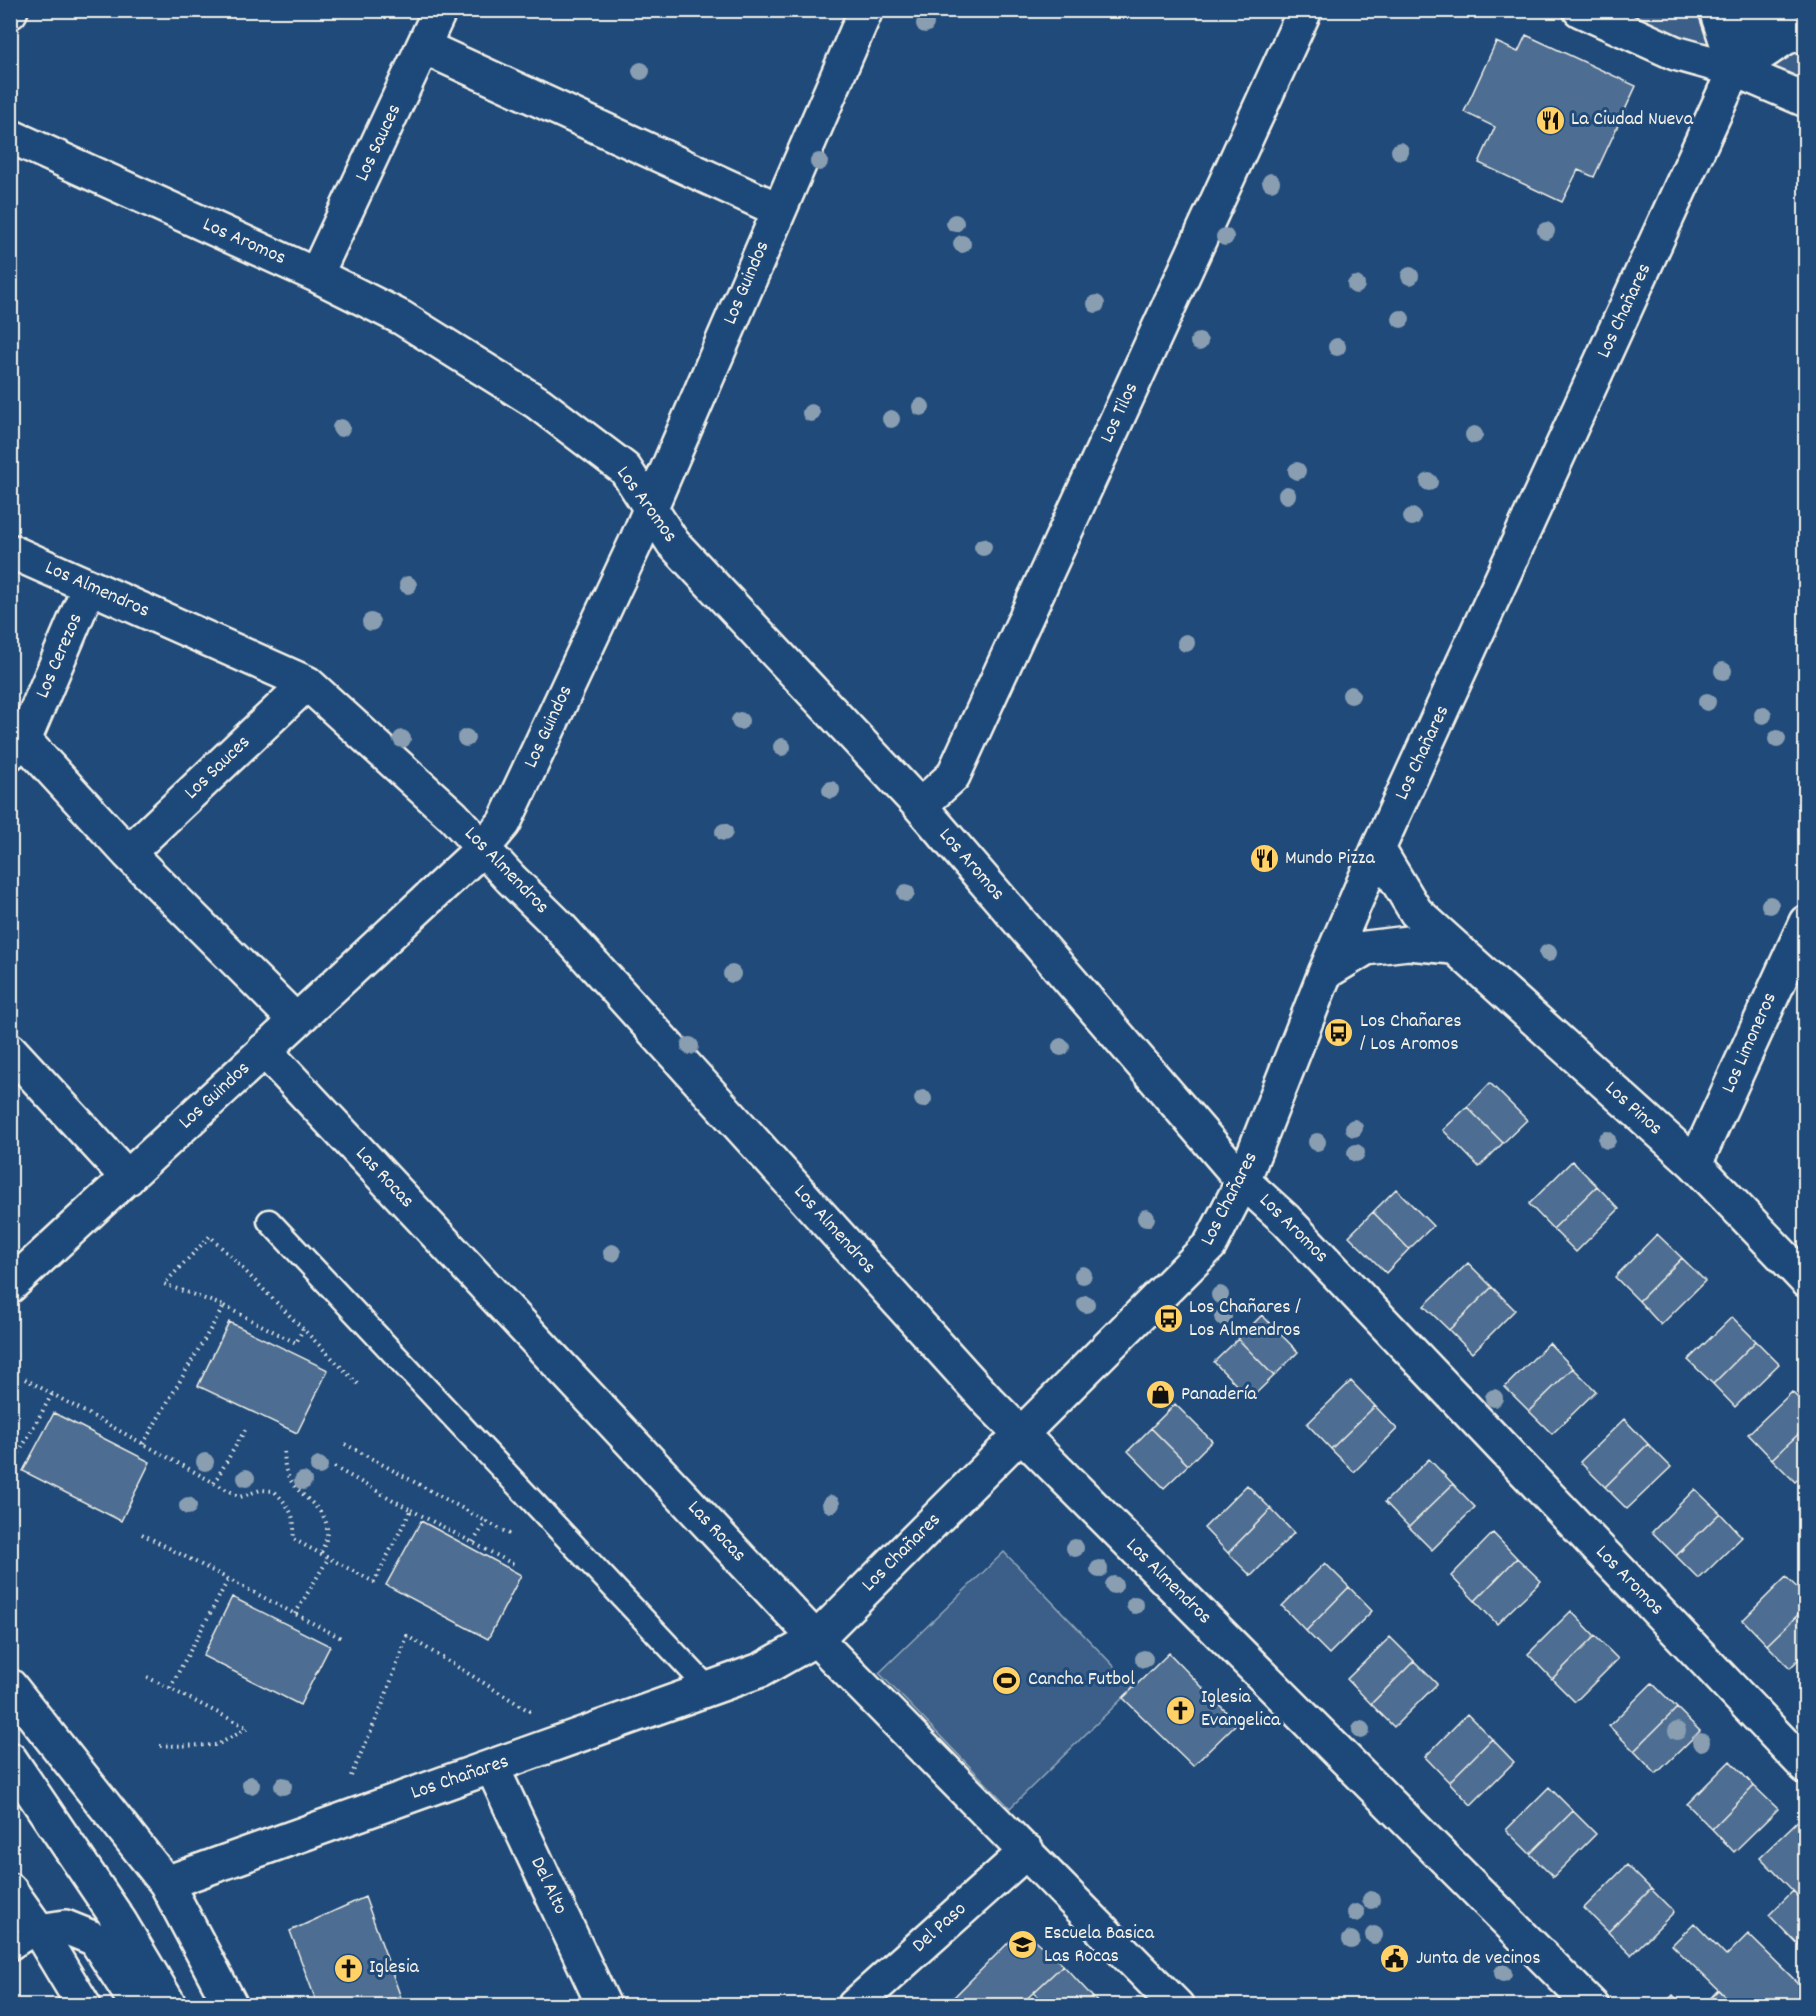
<svg xmlns="http://www.w3.org/2000/svg" width="1816" height="2016" font-family="Dekko,sans-serif">
	<style>
		.green { fill: #3a5f88; stroke: #97a8b8; stroke-width: 1.5 }
		.building { fill: #4d6e92; stroke: #f4f1e8; stroke-width: 1.5 }
		.lines { fill: none; stroke-linecap: round; stroke-linejoin: round }
		.service-casing { stroke: #f4f1e8; stroke-width: 27 }
		.minor-casing { stroke: #f4f1e8; stroke-width: 38 }
		.primary-casing { stroke: #f4f1e8; stroke-width: 38 }
		.trunk-casing { stroke: #f4f1e8; stroke-width: 38 }
		.path { stroke: #f4f1e8; stroke-width: 4; stroke-dasharray: 1.5 4.5; stroke-linecap: butt }
		.service { stroke: #1f4a7a; stroke-width: 22 }
		.minor { stroke: #1f4a7a; stroke-width: 33 }
		.primary { stroke: #1f4a7a; stroke-width: 33 }
		.trunk { stroke: #1f4a7a; stroke-width: 33 }
		.tree { fill: #8a9eb1 }
		.labels { text-anchor: middle; dominant-baseline: central; stroke-width: 6; stroke-linejoin: round; paint-order: stroke }
		.poi-label { font-size: 20px; fill: #f4f1e8; stroke: #1f4a7a; text-anchor: start }
		.street-label { font-size: 20px; fill: #f4f1e8; stroke: #1f4a7a }
	</style>
	<rect width="100%" height="100%" fill="#1f4a7a"/>
	<filter id="ink" filterUnits="userSpaceOnUse"><feTurbulence type="fractalNoise" baseFrequency=".0167" numOctaves="2"/><feDisplacementMap in="SourceGraphic" scale="12" xChannelSelector="R" yChannelSelector="G"/><feConvolveMatrix kernelMatrix="1 2 1 2 8 2 1 2 1" color-interpolation-filters="sRGB"/></filter>
	<g filter="url(#ink)">
		<path class="green" d="M1613,11H1704L1712,47L1698,51Z
			M1805,38V100L1736,70Z
			M1004,1552L1134,1687L1010,1808L879,1673Z"/>
		<path class="building" d="M1526,35L1636,86L1594,177L1578,170L1562,202L1479,163L1495,127L1464,112L1496,42L1518,52Z
			M1490,1083L1527,1120L1503,1143L1467,1107Z
			M1467,1107L1503,1143L1479,1167L1443,1130Z
			M1572,1161L1597,1186L1553,1229L1529,1204Z
			M1597,1186L1619,1209L1576,1252L1553,1229Z
			M1396,1189L1433,1226L1409,1249L1373,1212Z
			M1373,1212L1409,1249L1386,1273L1349,1236Z
			M1657,1234L1682,1258L1639,1301L1615,1277Z
			M1682,1258L1705,1281L1661,1325L1639,1301Z
			M1468,1263L1492,1287L1449,1330L1424,1306Z
			M1492,1287L1515,1310L1472,1353L1449,1330Z
			M1262,1315L1298,1352L1274,1376L1238,1339Z
			M1732,1317L1756,1341L1713,1384L1688,1360Z
			M229,1322L328,1370L297,1433L198,1386Z
			M1238,1339L1274,1376L1250,1399L1214,1362Z
			M1756,1341L1779,1364L1735,1407L1713,1384Z
			M1549,1343L1573,1368L1529,1411L1505,1387Z
			M1573,1368L1596,1391L1552,1434L1529,1411Z
			M1351,1381L1375,1406L1331,1449L1307,1424Z
			M1792,1392L1806,1406V1427L1772,1459L1748,1434Z
			M1175,1404L1212,1441L1188,1465L1151,1428Z
			M1375,1406L1397,1429L1354,1472L1331,1449Z
			M54,1413L150,1462L121,1521L23,1471Z
			M1624,1419L1648,1444L1605,1487L1580,1462Z
			M1806,1427V1472L1795,1482L1772,1459Z
			M1151,1428L1188,1465L1164,1488L1128,1451Z
			M1648,1444L1671,1467L1627,1509L1605,1487Z
			M1429,1459L1453,1484L1409,1527L1385,1502Z
			M1453,1484L1475,1507L1432,1550L1409,1527Z
			M1247,1485L1271,1509L1228,1553L1204,1528Z
			M1695,1489L1720,1513L1676,1556L1652,1532Z
			M1271,1509L1294,1533L1251,1576L1228,1553Z
			M1720,1513L1742,1537L1699,1579L1676,1556Z
			M421,1521L521,1575L488,1639L386,1585Z
			M1493,1533L1517,1558L1475,1601L1451,1576Z
			M1517,1558L1541,1581L1497,1624L1475,1601Z
			M1325,1563L1349,1587L1306,1631L1282,1606Z
			M1786,1577L1806,1596V1607L1767,1645L1743,1620Z
			M1349,1587L1372,1611L1329,1654L1306,1631Z
			M232,1597L330,1646L300,1705L203,1656Z
			M1806,1607V1652L1790,1668L1767,1645Z
			M1571,1611L1595,1636L1552,1679L1528,1654Z
			M1595,1636L1618,1659L1575,1702L1552,1679Z
			M1390,1637L1414,1661L1371,1704L1347,1679Z
			M1169,1653L1237,1723L1193,1766L1123,1698Z
			M1414,1661L1437,1684L1394,1727L1371,1704Z
			M1652,1683L1677,1708L1634,1751L1609,1726Z
			M1677,1708L1700,1731L1656,1774L1634,1751Z
			M1467,1714L1492,1739L1449,1782L1425,1757Z
			M1492,1739L1514,1762L1471,1805L1449,1782Z
			M1730,1761L1754,1786L1712,1829L1687,1804Z
			M1754,1786L1778,1809L1734,1852L1712,1829Z
			M1549,1787L1573,1811L1530,1854L1506,1830Z
			M1573,1811L1596,1834L1553,1877L1530,1854Z
			M1806,1813V1904L1760,1857Z
			M1627,1865L1651,1889L1608,1932L1584,1908Z
			M1651,1889L1674,1912L1631,1955L1608,1932Z
			M1793,1891L1806,1904V1953L1769,1915Z
			M365,1897L404,2006H318L290,1931Z
			M1694,1923L1726,1956L1748,1934L1806,1991L1791,2006H1735L1672,1945Z
			M1022,1929L1063,1965L1019,2006H945Z
			M1063,1965L1101,2006H1043L1045,2004L1034,1992Z
			M1718,1990L1735,2006H1703Z
			M1673,1995L1684,2006H1662Z"/>
		<g class="lines">
			<defs>
				<path id="service" d="M269,1221L708,1688
					M10,1949L39,1931"/>
				<path id="minor" d="M1580,10L1675,53L1736,70L1806,100
					M10,12L11,10
					M424,47L779,210
					M10,136L316,275L402,318L538,403L625,469L673,543L920,806L1243,1181L1286,1220L1806,1767
					M316,275L440,10
					M10,551L307,683L453,816L511,879L558,925L989,1402L1592,2006
					M24,740L128,853L295,1020
					M10,753L24,740L89,587
					M920,806L953,776L1305,10
					M1378,849L1416,912L1695,1164L1806,1280
					M128,853L307,683
					M1325,973L1366,948L1408,943L1452,947
					M10,1050L128,1178
					M264,1050L816,1639L1177,2006
					M1695,1164L1806,922
					M10,1286L484,847L504,823L635,544L866,10
					M10,1686L166,1883L231,2006
					M492,1767L604,2006
					M166,1883L761,1670L816,1639L1210,1245L1243,1181L1325,973L1378,849L1762,10
					M854,2006L1027,1851"/>
				<path id="primary" d="M1716,10L1736,70L1785,38L1796,34
					M1743,10L1806,38"/>
				<path id="trunk" d="M10,1759L120,1922L170,2006
					M10,1890L39,1931L84,2006
					M39,1931L65,1927L95,1939L138,2006"/>
			</defs>
			<use href="#service" class="service-casing"/>
			<use href="#minor" class="minor-casing"/>
			<use href="#primary" class="primary-casing"/>
			<use href="#trunk" class="trunk-casing"/>
			<path class="path" d="M224,1306L296,1343L303,1329
				M25,1379L240,1497L260,1490L274,1491C289,1506 297,1517 293,1539L374,1582L411,1510L334,1467
				M143,1444L224,1306L164,1284L210,1236L360,1386
				M345,1444L513,1536
				M284,1452C285,1458 284,1465 286,1471C298,1504 345,1509 320,1554
				M10,1469L52,1394
				M214,1483L245,1430
				M411,1510L517,1566
				M142,1534L343,1639
				M473,1542L487,1521
				M295,1614L328,1559
				M147,1677L248,1728L217,1745L158,1746
				M170,1688L228,1580
				M351,1776L382,1706L407,1636L531,1712"/>
			<use href="#service" class="service"/>
			<use href="#minor" class="minor"/>
			<use href="#primary" class="primary"/>
			<use href="#trunk" class="trunk"/>
		</g>
		<g class="tree">
			<circle cx="925" cy="24" r="9"/>
			<circle cx="641" cy="71" r="9"/>
			<circle cx="1400" cy="151" r="9"/>
			<circle cx="819" cy="162" r="9"/>
			<circle cx="1271" cy="182" r="9"/>
			<circle cx="955" cy="223" r="9"/>
			<circle cx="1546" cy="231" r="9"/>
			<circle cx="1225" cy="237" r="9"/>
			<circle cx="962" cy="244" r="9"/>
			<circle cx="1410" cy="276" r="9"/>
			<circle cx="1356" cy="285" r="9"/>
			<circle cx="1096" cy="304" r="9"/>
			<circle cx="1401" cy="319" r="9"/>
			<circle cx="1199" cy="342" r="9"/>
			<circle cx="1337" cy="347" r="9"/>
			<circle cx="921" cy="407" r="9"/>
			<circle cx="811" cy="413" r="9"/>
			<circle cx="891" cy="419" r="9"/>
			<circle cx="341" cy="428" r="9"/>
			<circle cx="1474" cy="435" r="9"/>
			<circle cx="1297" cy="471" r="9"/>
			<circle cx="1429" cy="482" r="9"/>
			<circle cx="1287" cy="495" r="9"/>
			<circle cx="1412" cy="517" r="9"/>
			<circle cx="983" cy="547" r="9"/>
			<circle cx="408" cy="585" r="9"/>
			<circle cx="371" cy="622" r="9"/>
			<circle cx="1186" cy="643" r="9"/>
			<circle cx="1723" cy="671" r="9"/>
			<circle cx="1351" cy="695" r="9"/>
			<circle cx="1707" cy="702" r="9"/>
			<circle cx="1763" cy="715" r="9"/>
			<circle cx="740" cy="721" r="9"/>
			<circle cx="466" cy="738" r="9"/>
			<circle cx="402" cy="739" r="9"/>
			<circle cx="1777" cy="739" r="9"/>
			<circle cx="782" cy="747" r="9"/>
			<circle cx="831" cy="790" r="9"/>
			<circle cx="724" cy="832" r="9"/>
			<circle cx="906" cy="893" r="9"/>
			<circle cx="1770" cy="905" r="9"/>
			<circle cx="1548" cy="953" r="9"/>
			<circle cx="732" cy="974" r="9"/>
			<circle cx="690" cy="1046" r="9"/>
			<circle cx="1061" cy="1047" r="9"/>
			<circle cx="923" cy="1099" r="9"/>
			<circle cx="1354" cy="1128" r="9"/>
			<circle cx="1607" cy="1140" r="9"/>
			<circle cx="1317" cy="1142" r="9"/>
			<circle cx="1356" cy="1153" r="9"/>
			<circle cx="1146" cy="1218" r="9"/>
			<circle cx="612" cy="1253" r="9"/>
			<circle cx="1083" cy="1275" r="9"/>
			<circle cx="1220" cy="1295" r="9"/>
			<circle cx="1086" cy="1304" r="9"/>
			<circle cx="1223" cy="1317" r="9"/>
			<circle cx="1494" cy="1398" r="9"/>
			<circle cx="205" cy="1462" r="9"/>
			<circle cx="319" cy="1466" r="9"/>
			<circle cx="246" cy="1478" r="9"/>
			<circle cx="303" cy="1481" r="9"/>
			<circle cx="831" cy="1504" r="9"/>
			<circle cx="188" cy="1506" r="9"/>
			<circle cx="1075" cy="1548" r="9"/>
			<circle cx="1099" cy="1569" r="9"/>
			<circle cx="1114" cy="1585" r="9"/>
			<circle cx="1135" cy="1605" r="9"/>
			<circle cx="1144" cy="1659" r="9"/>
			<circle cx="1361" cy="1730" r="9"/>
			<circle cx="1677" cy="1731" r="9"/>
			<circle cx="1701" cy="1742" r="9"/>
			<circle cx="251" cy="1785" r="9"/>
			<circle cx="283" cy="1786" r="9"/>
			<circle cx="1371" cy="1900" r="9"/>
			<circle cx="1356" cy="1913" r="9"/>
			<circle cx="1374" cy="1935" r="9"/>
			<circle cx="1351" cy="1940" r="9"/>
			<circle cx="1503" cy="1973" r="9"/>
		</g>
	</g>
	<defs>
		<symbol id="restaurant-disc" viewBox="-11 -11 22 22"><circle r="9.5" fill="#ffd166" stroke="#1f4a7a"/><path d="M-5-6h1v4h1v-4h1v4h1v-4h1v5L-1.5 .5V6h-2V.5L-5-1ZM5-6V6H3V1.5H1.5Q1.5-4 5-6Z" fill="#111"/></symbol>
		<symbol id="bus-disc" viewBox="-11 -11 22 22"><circle r="9.5" fill="#ffd166" stroke="#1f4a7a"/><path d="M-5-6H5V4H4V6H2V4H-2V6H-4V4H-5ZM-3.5-4V0h7V-4ZM-3.5 1.2v1.5H-2V1.2ZM2 1.2v1.5H3.5V1.2Z" fill="#111"/></symbol>
		<symbol id="shop-disc" viewBox="-11 -11 22 22"><circle r="9.5" fill="#ffd166" stroke="#1f4a7a"/><path d="M-5-2.5h2.3a2.7 3.5 0 0 1 5.4 0H5L5.5 6h-11ZM-1.5-2.5h3a1.5 2.3 0 0 0-3 0Z" fill="#111"/></symbol>
		<symbol id="stadium-disc" viewBox="-11 -11 22 22"><circle r="9.5" fill="#ffd166" stroke="#1f4a7a"/><path d="M0-5a6.5 5 0 1 0 0 10a6.5 5 0 1 0 0-10ZM-3.5-1.8h7v3.6h-7Z" fill="#111"/></symbol>
		<symbol id="church-disc" viewBox="-11 -11 22 22"><circle r="9.5" fill="#ffd166" stroke="#1f4a7a"/><path d="M-1.2-6h2.4v3.5h3.3v2.4h-3.3V6h-2.4V-.1h-3.3v-2.4h3.3Z" fill="#111"/></symbol>
		<symbol id="school-disc" viewBox="-11 -11 22 22"><circle r="9.5" fill="#ffd166" stroke="#1f4a7a"/><path d="M0-5L7-2L0 1L-7-2ZM-4 1L0 2.5L4 1V4Q0 6-4 4Z" fill="#111"/></symbol>
		<symbol id="civic-disc" viewBox="-11 -11 22 22"><circle r="9.5" fill="#ffd166" stroke="#1f4a7a"/><path d="M-.6-6.5H3V-4.5H.6V-3L4-1V1h2V6H-6V1h2V-1L-.6-3ZM-1.2 2.5V6h2.4V2.5Z" fill="#111"/></symbol>
	</defs>
	<g fill-rule="evenodd">
		<use href="#restaurant-disc" x="1534" y="104" width="33" height="33"/>
		<use href="#restaurant-disc" x="1248" y="842" width="33" height="33"/>
		<use href="#bus-disc" x="1322" y="1016" width="33" height="33"/>
		<use href="#bus-disc" x="1152" y="1302" width="33" height="33"/>
		<use href="#shop-disc" x="1144" y="1378" width="33" height="33"/>
		<use href="#stadium-disc" x="990" y="1664" width="33" height="33"/>
		<use href="#church-disc" x="1164" y="1694" width="33" height="33"/>
		<use href="#school-disc" x="1006" y="1928" width="33" height="33"/>
		<use href="#civic-disc" x="1378" y="1942" width="33" height="33"/>
		<use href="#church-disc" x="332" y="1952" width="33" height="33"/>
	</g>
	<g class="labels">
		<g class="poi-label">
			<text x="1571" y="120">La Ciudad Nueva</text>
			<text x="1285" y="859">Mundo Pizza</text>
			<text x="1360" y="1022">Los Chañares<tspan x="1360" dy="23">/ Los Aromos</tspan></text>
			<text x="1189" y="1308">Los Chañares /<tspan x="1189" dy="23">Los Almendros</tspan></text>
			<text x="1181" y="1395">Panadería</text>
			<text x="1028" y="1680">Cancha Futbol</text>
			<text x="1201" y="1698">Iglesia<tspan x="1201" dy="23">Evangelica</tspan></text>
			<text x="1044" y="1934">Escuela Basica<tspan x="1044" dy="23">Las Rocas</tspan></text>
			<text x="1416" y="1959">Junta de vecinos</text>
			<text x="369" y="1968">Iglesia</text>
		</g>
		<g class="street-label">
			<text transform="translate(379 143) rotate(-65)">Los Sauces</text>
			<text transform="translate(244 242) rotate(24)">Los Aromos</text>
			<text transform="translate(747 283) rotate(-67)">Los Guindos</text>
			<text transform="translate(1625 311) rotate(-65)">Los Chañares</text>
			<text transform="translate(1120 413) rotate(-65)">Los Tilos</text>
			<text transform="translate(646 505) rotate(54)">Los Aromos</text>
			<text transform="translate(97 590) rotate(24)">Los Almendros</text>
			<text transform="translate(60 656) rotate(-67)">Los Cerezos</text>
			<text transform="translate(549 727) rotate(-65)">Los Guindos</text>
			<text transform="translate(1423 753) rotate(-65)">Los Chañares</text>
			<text transform="translate(218 768) rotate(-44)">Los Sauces</text>
			<text transform="translate(971 865) rotate(49)">Los Aromos</text>
			<text transform="translate(506 871) rotate(46)">Los Almendros</text>
			<text transform="translate(1750 1043) rotate(-66)">Los Limoneros</text>
			<text transform="translate(215 1096) rotate(-43)">Los Guindos</text>
			<text transform="translate(1633 1109) rotate(42)">Los Pinos</text>
			<text transform="translate(384 1178) rotate(47)">Las Rocas</text>
			<text transform="translate(1230 1199) rotate(-63)">Los Chañares</text>
			<text transform="translate(1293 1229) rotate(45)">Los Aromos</text>
			<text transform="translate(834 1230) rotate(48)">Los Almendros</text>
			<text transform="translate(716 1532) rotate(47)">Las Rocas</text>
			<text transform="translate(902 1553) rotate(-45)">Los Chañares</text>
			<text transform="translate(1629 1581) rotate(46)">Los Aromos</text>
			<text transform="translate(1168 1582) rotate(45)">Los Almendros</text>
			<text transform="translate(460 1778) rotate(-19)">Los Chañares</text>
			<text transform="translate(548 1886) rotate(65)">Del Alto</text>
			<text transform="translate(940 1928) rotate(-42)">Del Paso</text>
		</g>
	</g>
	<rect width="1816" height="2016" fill="none" stroke="#1f4a7a" stroke-width="36"/>
	<rect x="18" y="18" width="1780" height="1980" fill="none" stroke="#f4f1e8" stroke-width="2" filter="url(#ink)"/>
</svg>
